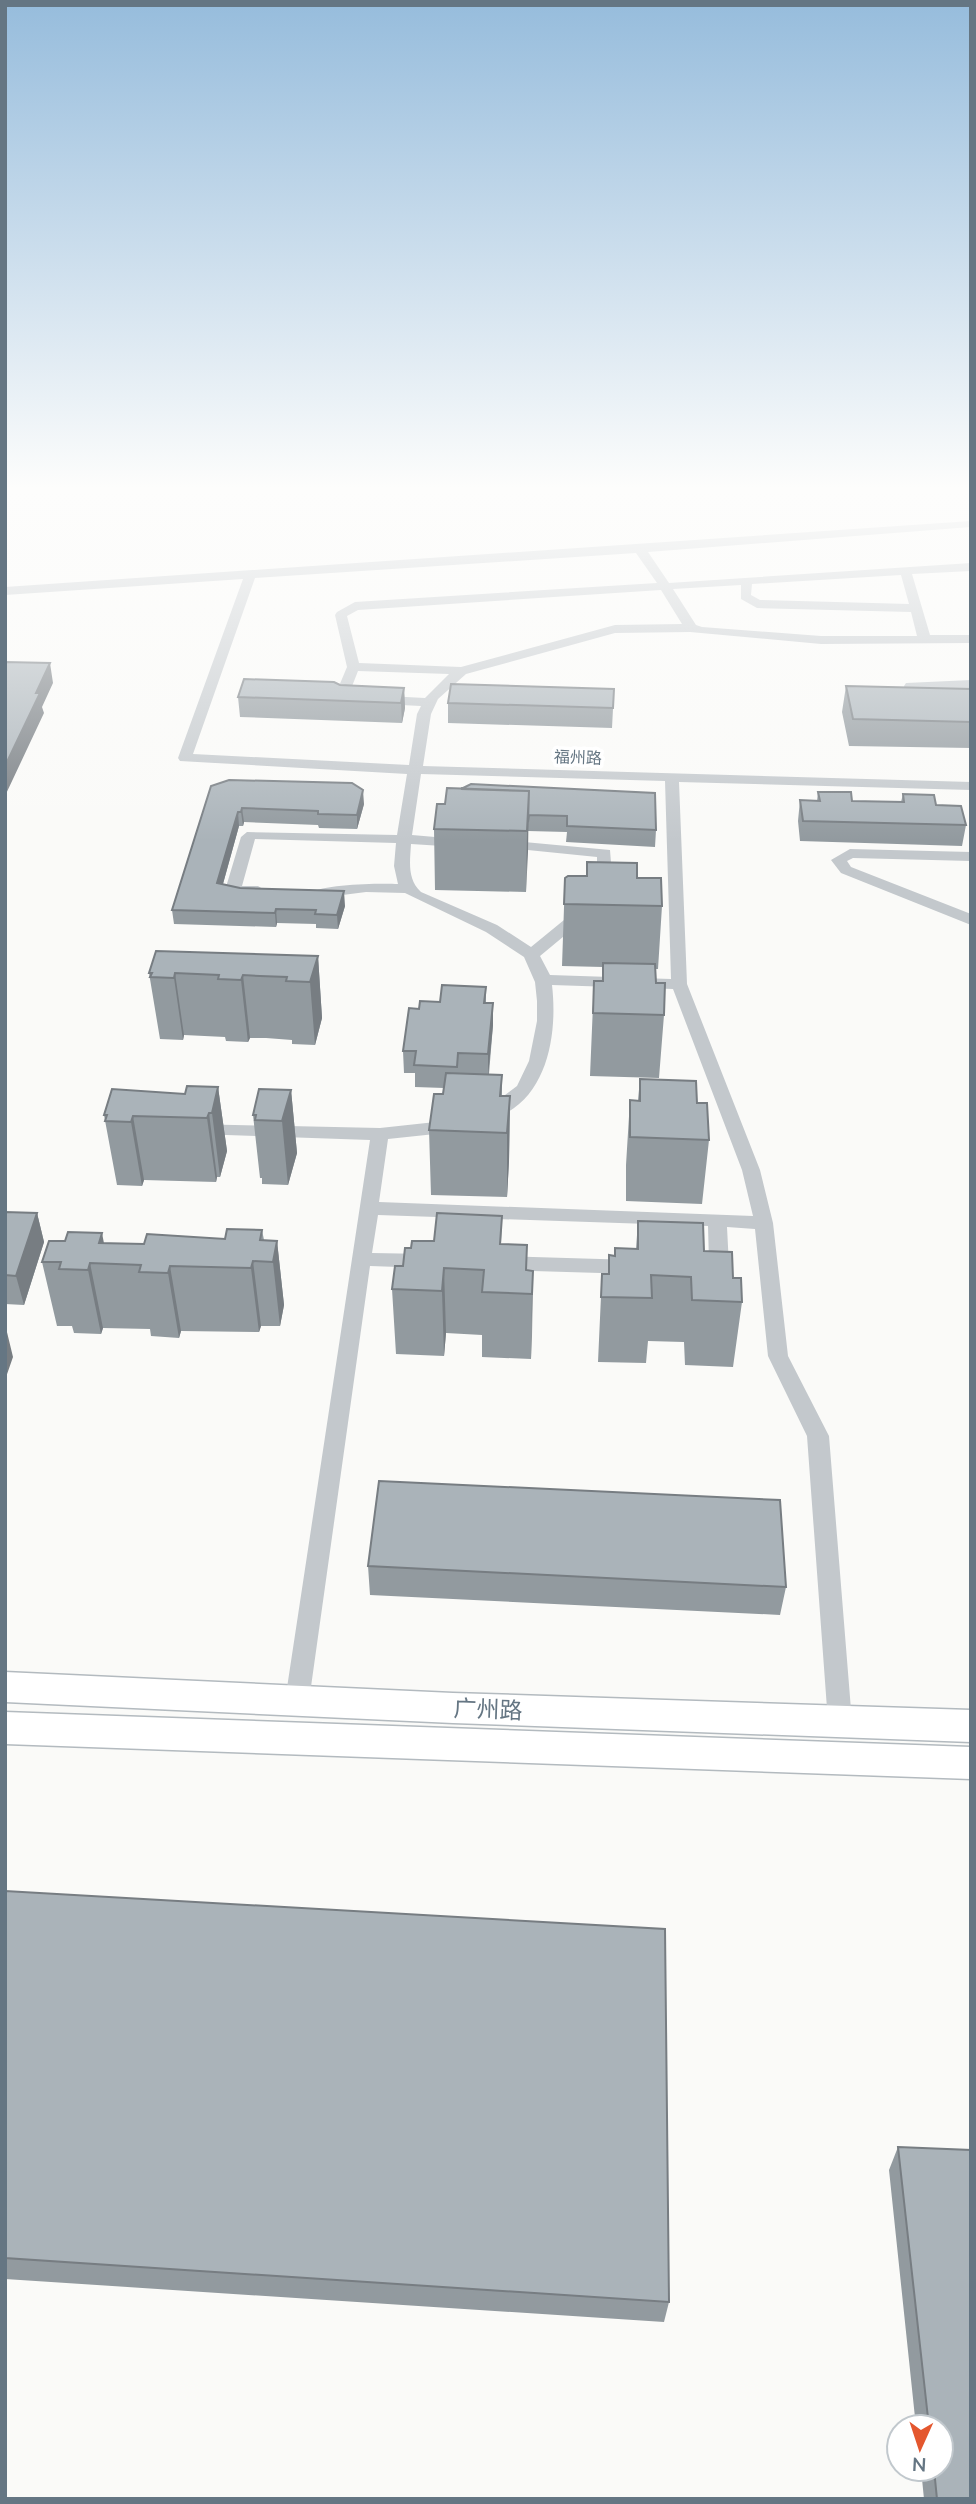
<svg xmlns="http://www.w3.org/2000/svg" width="976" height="2504" font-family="Mulish,'Noto Sans SC',sans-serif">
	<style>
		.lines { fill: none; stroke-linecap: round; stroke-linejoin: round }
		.secondary-casing { stroke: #b3babf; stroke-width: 3 }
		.minor { fill: #c3c8cc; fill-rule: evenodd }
		.secondary { fill: #fff; fill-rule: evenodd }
		.wall { fill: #929a9f }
		.shaded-wall { fill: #777d82 }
		.building { fill: #aab3b9; stroke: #777d82; stroke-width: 2 }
		.labels { text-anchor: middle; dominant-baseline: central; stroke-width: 7; stroke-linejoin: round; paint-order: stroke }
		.far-street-label { font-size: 16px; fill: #657683; stroke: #fff }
		.near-street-label { font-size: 23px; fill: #657683; stroke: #fff }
	</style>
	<rect width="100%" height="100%" fill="#fafaf8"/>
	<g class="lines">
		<defs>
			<path id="secondary" d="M5,1672L453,1693L971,1710V1742L453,1723L5,1702Z
				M5,1712L971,1747V1779L5,1744Z"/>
		</defs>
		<use href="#secondary" class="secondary-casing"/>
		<path class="minor" d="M971,521V527L648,552L669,583L971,563V571L912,574L930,635H971V643L821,644L690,632L615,633L466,674L438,699L431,714L423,766L971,782V790L679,782L687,984L760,1170L773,1223L788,1356L829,1436L852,1722L849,1730L840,1733L831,1730L828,1722L807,1436L768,1356L755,1229L727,1227L729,1266L726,1271L709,1276L702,1274L699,1269L702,1264L709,1262L708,1226L378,1215L372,1253L427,1254L434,1256L437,1261L434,1266L427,1268L370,1266L309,1701L306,1708L297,1711L288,1708L285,1701L370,1140L197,1134L191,1132L188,1128L191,1124L380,1128L454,1120L460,1122L463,1126L460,1130L454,1132L388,1139L379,1202L753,1216L742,1170L673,989L552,985C558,1036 547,1104 489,1120L480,1114L517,1086L529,1061L537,1021V1001L535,982L524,957L486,932L405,893L366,892L319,898L311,893C322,884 381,883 398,884L394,866L396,843L255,839L242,886H258L266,891C256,899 234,897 226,887L241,837L247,832L397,835L407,774L180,761L178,758L243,579L5,595V587ZM636,553L657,583L355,602L337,612L335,615L347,667L334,698L341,702L421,706L417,714L409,765L193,754L255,578ZM901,575L909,604L760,600L751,595L752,584ZM741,585V599L757,608L911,612L917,636H821L702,627L696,625L673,589ZM661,590L682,624L615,625L461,667L359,663L347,616L358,610ZM358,671L449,674L425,698L349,694ZM421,774L665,781L671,979L550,975L540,956L587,917L589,914L587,911H575L531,947L497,925L421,892C407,879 410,862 411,844L458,847L465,843L458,839L412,835Z
			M971,680V688L918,690L922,703L971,706V714L916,711L909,707L904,686L906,683Z
			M502,840L610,850L613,888L605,893L597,888V857L497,847L495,844L497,841Z
			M850,849L971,852V861L853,858L847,861L851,867L971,914V925L841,873L831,860Z
			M503,1256L634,1260L641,1262L644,1267L641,1272L634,1274L503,1270L496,1268L493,1263L496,1258Z"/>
		<use href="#secondary" class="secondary"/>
	</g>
	<path class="wall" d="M340,685L404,688L405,708L402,723L240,717L238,697Z
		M846,686L971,689V748L849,746L842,712Z
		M614,689L612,728L448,723V703Z
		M211,786L364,804L357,829L319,828L318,825L244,822L243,826H239L223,884L240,888L345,906L338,929L316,928V924L277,923L276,927L174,924L172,910Z
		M447,788L656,830L655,847L566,842L567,832L528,831L526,892L435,890L434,829L445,804Z
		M818,792L852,801L901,802L903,794L936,805L966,825L962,846L800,841L798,821L800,800L817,801Z
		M565,878H637L662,906L658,969H656V983L664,1015L659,1078L590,1076L594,981H602L603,967L562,966Z
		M318,956L322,1018L315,1045L292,1044V1040L266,1038H250L248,1042L226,1041L225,1037L184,1035L183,1040L160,1039L149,973Z
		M486,987V1003H493V1025L489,1074L502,1075V1096H510L509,1161L507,1197L431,1195L429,1130L443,1094L444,1088L415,1087V1073H404L403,1051L419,1009Z
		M640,1079L697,1103L709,1140L702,1204L626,1201V1165L630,1100H638Z
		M218,1087L227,1151L220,1177H217L216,1182L144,1180L142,1186L117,1185L104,1115L185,1094Z
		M291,1090L297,1153L288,1185L262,1184V1178H260L253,1115Z
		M5,1212L37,1213L44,1242L24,1305L5,1304Z
		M502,1216L501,1244L527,1270L533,1271L531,1359L482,1357V1335L446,1333L444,1356L396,1354L392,1289L411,1248L434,1241Z
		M638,1221L704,1251L733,1278L742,1302L733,1367L685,1365L684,1342L648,1341L646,1363L598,1362L602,1274H608L609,1255L615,1256L636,1249Z
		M262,1230L264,1240L277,1241L284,1305L280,1326H261L259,1332L181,1331L179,1338L151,1336L150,1329L103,1328L101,1334L74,1333L72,1326H57L42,1262L104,1243L144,1244L225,1239Z
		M368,1566L786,1587L780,1615L370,1595Z
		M5,1891L669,2302L664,2322L5,2279Z
		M898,2147L971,2499H924L921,2469H941V2427H916L889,2170Z"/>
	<path class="shaded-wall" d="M50,663L53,683L42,707L44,713L5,796V766L36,693Z
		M404,688L405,708L402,723L401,703Z
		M363,790L364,804L357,829V815Z
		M529,791L528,852L526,892L527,831Z
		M242,808L244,822L243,826L241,812Z
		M238,812L239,826L219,898L217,883Z
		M344,891L345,906L338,929L337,915Z
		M276,909L277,923L276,927L275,913Z
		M318,956L322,1018L315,1045L310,982Z
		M175,973L184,1035L183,1040L174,978Z
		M243,975L250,1038L248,1042L241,980Z
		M493,1003V1025L488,1076V1054Z
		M218,1087L227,1151L220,1177L212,1113Z
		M291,1090L297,1153L288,1185L282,1121Z
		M510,1096L509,1161L507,1197V1133Z
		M209,1113L217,1177L216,1182L207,1118Z
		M133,1116L144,1180L142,1186L131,1122Z
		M37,1213L44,1242L24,1305L16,1276Z
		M102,1233L108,1264L99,1243Z
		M277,1241L284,1305L280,1326L273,1262Z
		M253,1261L261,1326L259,1332L251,1268Z
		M90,1263L103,1328L101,1334L88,1270Z
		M170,1266L181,1331L179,1338L168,1273Z
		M444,1268L446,1333L444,1356L442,1291Z
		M533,1271L532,1336L531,1359L532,1294Z
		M6,1328L13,1357L5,1380Z"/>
	<path class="building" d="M5,662L50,663L36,693H40L5,766Z
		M244,679L334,682L340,685L404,688L401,703L238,697Z
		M451,684L614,689L613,708L448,703Z
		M846,686L971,689V722L853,719Z
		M229,780L352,783L363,790L357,815L318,814V811L242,808L241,812H238L217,883L240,888L344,891L337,915L315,914L316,910L276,909L275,913L172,910L211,786Z
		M471,784L655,793L656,830L567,826V816L529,815L528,822L529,791L461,789Z
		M447,788L529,791L527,831L434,829L437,804H445Z
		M818,792H851L852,801L904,802L903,794L934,795L936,805L961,806L966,825L803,821L800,800L820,801Z
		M587,862L637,863V878H661L662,906L564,904L565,878L568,876H587Z
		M156,951L318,956L310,982L286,981L287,977L260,976L243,975L241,980L218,979L219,975L175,973L174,978L150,977L152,973H149Z
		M603,963L655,964L656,983H665L664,1015L593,1013L594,981H603Z
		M442,985L486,987L484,1003H493L488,1054L458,1053L457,1067L414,1065L416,1051H403L409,1008L419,1009L420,1001L440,1002Z
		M446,1073L502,1075L500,1096H510L507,1133L429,1130L434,1094H443Z
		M640,1079L696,1081L697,1103H707L709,1140L630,1137V1100L640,1101Z
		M187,1086L218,1087L212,1113H209L207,1118L133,1116L131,1122L105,1121L107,1115H104L112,1089L185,1094Z
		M259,1089L291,1090L282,1121L255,1120L256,1115H253Z
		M5,1212L37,1213L16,1276L5,1275Z
		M437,1213L502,1216L500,1244L527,1245L526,1270L533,1271L532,1294L482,1292L484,1270L444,1268L442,1291L392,1289L395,1266H403L405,1248H411L412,1241H434Z
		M638,1221L703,1223L704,1251L732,1252L733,1278H741L742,1302L692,1300L691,1277L651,1275L652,1298L601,1297L602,1274H609V1255L615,1256V1248L638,1249Z
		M227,1229L262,1230L260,1240L277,1241L273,1262L253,1261L251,1268L170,1266L168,1273L139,1272L141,1265L90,1263L88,1270L59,1269L61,1262H42L49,1241H65L68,1232L102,1233L99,1243L144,1244L147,1234L225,1239Z
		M379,1481L780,1500L786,1587L368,1566Z
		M5,1891L665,1929L669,2302L5,2258Z
		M898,2147L971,2150V2499H937L934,2469H941V2427H929Z"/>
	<linearGradient id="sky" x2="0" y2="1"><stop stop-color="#96bcdc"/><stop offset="0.58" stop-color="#fdfdfc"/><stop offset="1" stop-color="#fdfdfc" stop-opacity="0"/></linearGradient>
	<rect width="976" height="841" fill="url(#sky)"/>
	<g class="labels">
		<g class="far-street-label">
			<text transform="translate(578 757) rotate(2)">福州路</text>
		</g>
		<g class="near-street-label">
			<text transform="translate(488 1709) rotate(2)">广州路</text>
		</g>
	</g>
	<rect width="976" height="2504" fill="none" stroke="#657683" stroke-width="14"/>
	<g transform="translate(920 2448) rotate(183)"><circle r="33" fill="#ffffff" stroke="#c1c8cd" stroke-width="2"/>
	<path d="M0-5L12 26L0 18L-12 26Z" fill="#e4572e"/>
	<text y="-10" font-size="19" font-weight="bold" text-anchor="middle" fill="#657683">N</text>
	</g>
</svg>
